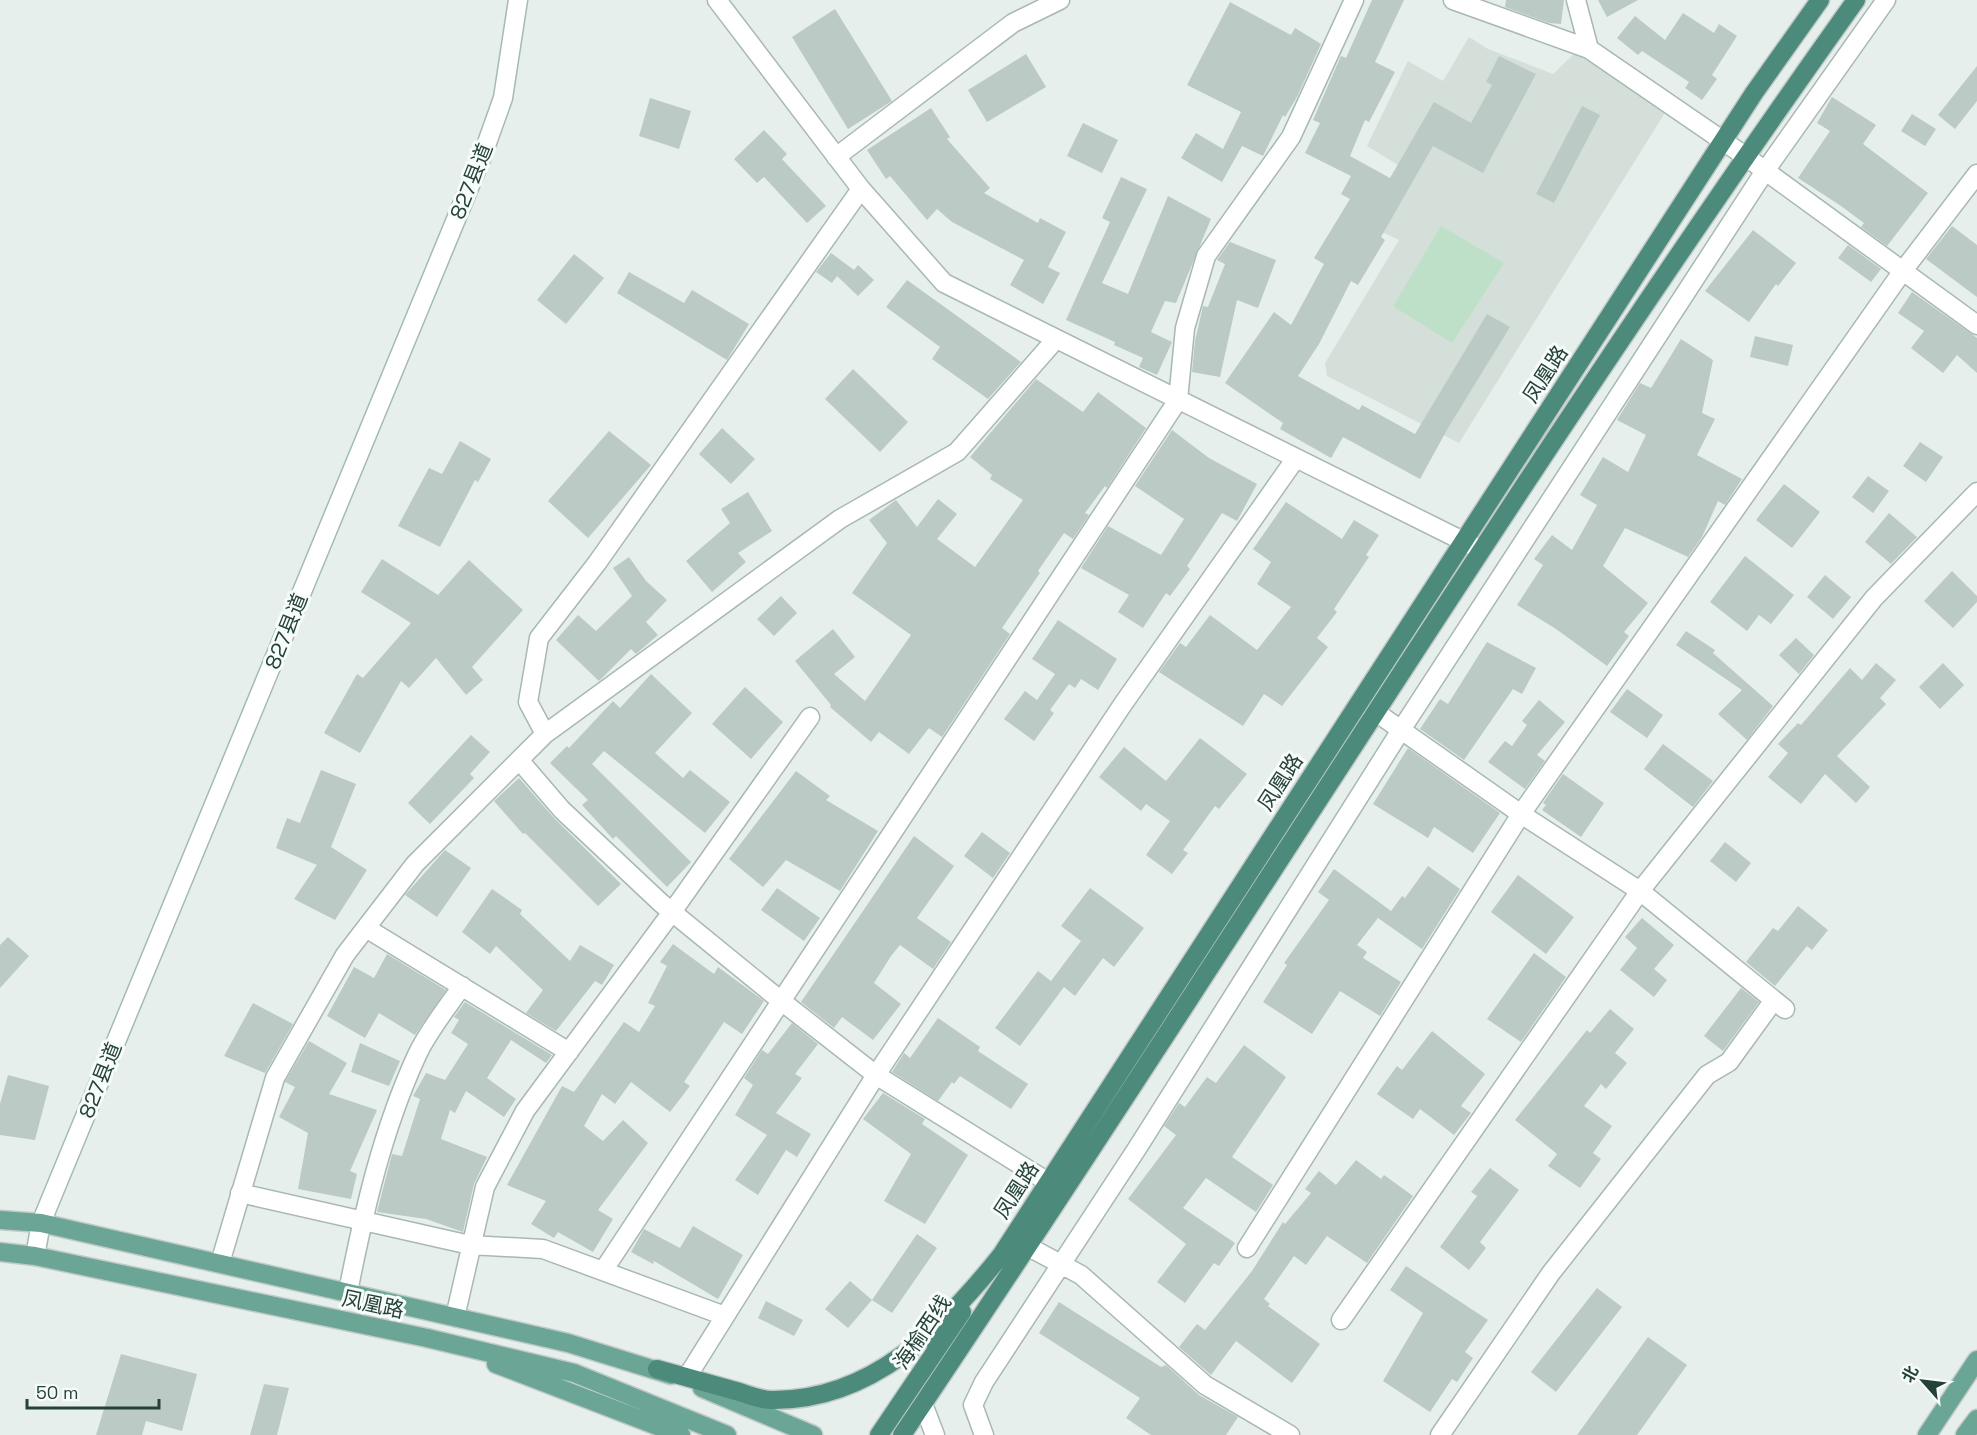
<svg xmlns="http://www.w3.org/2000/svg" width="1977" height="1435" font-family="'Space Grotesk','Noto Sans SC',sans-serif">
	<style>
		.built { fill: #d4dfda }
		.green { fill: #bfe0c8 }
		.building { fill: #bbcac4 }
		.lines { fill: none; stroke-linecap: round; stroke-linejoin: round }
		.minor-casing { stroke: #a8b8b2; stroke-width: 21 }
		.tertiary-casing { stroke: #a8b8b2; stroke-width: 21 }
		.secondary-casing { stroke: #a4bbb3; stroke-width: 21 }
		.primary-casing { stroke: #c2cac8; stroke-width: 21 }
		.trunk-casing { stroke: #c2cac8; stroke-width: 21 }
		.minor { stroke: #fff; stroke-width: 18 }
		.tertiary { stroke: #fff; stroke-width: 18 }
		.secondary { stroke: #fff; stroke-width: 18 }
		.primary { stroke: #6aa596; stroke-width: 18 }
		.trunk { stroke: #4c8a7c; stroke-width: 18 }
		.labels { text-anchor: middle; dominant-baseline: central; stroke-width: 6; stroke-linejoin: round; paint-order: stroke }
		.street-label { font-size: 21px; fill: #24423a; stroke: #f7fbf9 }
	</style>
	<rect width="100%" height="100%" fill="#e6efeb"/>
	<path class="built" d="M1469,37L1488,49L1553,74L1578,50L1668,108L1459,443L1327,376L1325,363L1399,240L1365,224L1398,165L1367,146L1408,61L1443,81Z"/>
	<path class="green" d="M1441,226L1504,263L1452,343L1393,306Z"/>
	<path class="building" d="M1372,0H1404L1375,62L1395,72L1369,122L1365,120L1350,156L1390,178L1434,102L1471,123L1492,85L1486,82L1499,56L1536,74L1483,173L1433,146L1381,237L1385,240L1358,285L1351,281L1319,344L1298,376L1359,410L1362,405L1415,434L1487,314L1510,327L1448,428L1420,479L1343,437L1331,458L1280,429L1283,423L1225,383L1274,312L1291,325L1324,264L1314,258L1350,199L1341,194L1351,176L1305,153L1320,123L1313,120L1340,58L1341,56L1346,58Z
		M1506,0H1564L1561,24L1549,23L1505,7Z
		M1598,0H1638L1607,17Z
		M1230,2L1291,35L1295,28L1321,44L1297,97L1285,117L1283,115L1263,156L1242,146L1222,182L1181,158L1196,133L1223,149L1241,112L1187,85Z
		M835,9L892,101L848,129L792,37Z
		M1683,13L1714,33L1719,24L1737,36L1712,75L1717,79L1702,100L1685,88L1689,82L1642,51L1638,55L1617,38L1635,16L1665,40Z
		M1026,54L1046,87L987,122L968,90Z
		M1977,66V101L1955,129L1938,115Z
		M1832,97L1876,125L1863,144L1928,193L1887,246L1861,227L1864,223L1841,206L1798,178L1830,131L1817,123Z
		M650,98L691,111L679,149L639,136Z
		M1582,106L1600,115L1554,203L1536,194Z
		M931,108L950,137L947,139L990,188L984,193L1038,223L1040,218L1066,232L1048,267L1060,273L1043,304L1010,285L1024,260L952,222L937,209L927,220L890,176L886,179L867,150Z
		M1912,114L1936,129L1925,146L1901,131Z
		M1083,123L1118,140L1102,173L1067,156Z
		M764,130L787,154L782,159L826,206L807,223L764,177L757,183L734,159Z
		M1121,177L1147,189L1102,283L1128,294L1168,196L1211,219L1176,303L1165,301L1151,332L1172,342L1157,375L1139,367L1143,358L1114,345L1115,342L1066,320L1110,222L1102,218Z
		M1952,226L1977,245V297L1926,259Z
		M1753,230L1796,263L1778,286L1776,284L1749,322L1705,291Z
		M1230,242L1276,260L1258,308L1237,300L1220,377L1192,372L1195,341L1203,306L1208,307L1225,264L1217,260Z
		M1848,245L1881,269L1871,282L1838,258Z
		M831,253L854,270L858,265L874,280L858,296L837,276L832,283L816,272Z
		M574,254L604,278L566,324L537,300Z
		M629,272L684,303L692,290L749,324L727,360L617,293Z
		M907,280L1021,362L988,399L932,359L940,347L886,307Z
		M1912,292L1977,338V373L1957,355L1943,373L1911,348L1924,331L1898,313Z
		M1755,336L1793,345L1788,366L1750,357Z
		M1681,339L1713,360L1702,413L1715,419L1697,455L1742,479L1725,505L1718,501L1702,537L1688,557L1625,528L1603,566L1648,603L1624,632L1629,636L1607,666L1556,629L1517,605L1543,565L1534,559L1552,535L1572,550L1597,505L1580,495L1603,457L1628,472L1646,435L1617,420L1640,383L1651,388Z
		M853,369L908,422L880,452L825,399Z
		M1036,379L1083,412L1098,392L1146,428L1107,488L1105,486L1085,513L1089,515L1073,539L1064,533L1038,571L1040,573L1002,628L1010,634L942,737L929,728L909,754L879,732L871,742L830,707L831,705L795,661L833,629L855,657L834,674L865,701L911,635L852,593L887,543L869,520L896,500L917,527L938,499L957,514L937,539L975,567L1023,500L990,479L992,475L970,457Z
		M722,428L755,459L731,484L699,454Z
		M1172,430L1209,458L1257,484L1237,521L1222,513L1187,566L1190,569L1170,596L1166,593L1143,628L1118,612L1129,595L1081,568L1108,526L1161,555L1184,519L1135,486Z
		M609,431L651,465L588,538L548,501Z
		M460,441L491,459L478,482L475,480L440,547L398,526L429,468L442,474Z
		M1920,442L1943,457L1926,482L1903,466Z
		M1868,476L1889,491L1873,513L1852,497Z
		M1784,484L1820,512L1792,548L1756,520Z
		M748,492L772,531L738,553L746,562L712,592L686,561L730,523L721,509Z
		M1286,502L1342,539L1354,520L1379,535L1366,555L1369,557L1334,609L1337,612L1317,638L1328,647L1282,706L1264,694L1243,726L1159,672L1180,643L1186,647L1210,615L1257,650L1291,607L1257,584L1271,562L1253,549Z
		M1889,513L1917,537L1891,564L1865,542Z
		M1745,556L1794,595L1771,624L1759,615L1747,631L1710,602Z
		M629,557L646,581L667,600L646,622L658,635L636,654L631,649L599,681L556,640L578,615L596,631L632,596L613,568Z
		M382,559L438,595L469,560L523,610L472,667L483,680L466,695L436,658L409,688L401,681L360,753L324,733L357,674L363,678L411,623L361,592Z
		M1952,571L1977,596V602L1953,628L1924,601Z
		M1825,575L1851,597L1833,619L1807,597Z
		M781,596L797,613L774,636L757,619Z
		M1058,620L1117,659L1098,690L1081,679L1075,688L1069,684L1050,710L1054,713L1034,741L1004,719L1025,691L1037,700L1055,674L1032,659Z
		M1686,631L1715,650L1713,653L1773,706L1747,740L1718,714L1742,690L1676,645Z
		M1796,638L1814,655L1799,674L1779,655Z
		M1487,642L1536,668L1522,694L1513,689L1464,760L1420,729L1440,699L1448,704Z
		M1876,663L1896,680L1880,698L1886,704L1837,756L1870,787L1856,803L1825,774L1801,804L1768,777L1788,753L1778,744L1798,723L1801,725L1850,668L1862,680Z
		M1943,663L1964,685L1940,709L1919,687Z
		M651,674L692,713L655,753L683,778L690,770L730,802L705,833L604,751L592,764L691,862L667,887L616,836L613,839L582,805L588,800L550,763L567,746L569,748L613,701L620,708Z
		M745,687L783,722L751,759L712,724Z
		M1627,689L1663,715L1647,738L1610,712Z
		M1539,700L1565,722L1537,755L1545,761L1525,789L1488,762L1505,741L1512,746L1527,725L1522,721Z
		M471,735L490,752L470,774L474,778L430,824L408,803Z
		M1200,738L1247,774L1219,809L1215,806L1183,850L1188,853L1172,874L1146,855L1170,821L1146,804L1141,811L1099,777L1124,747L1166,781Z
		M1663,744L1713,781L1693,807L1644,769Z
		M1408,748L1500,813L1473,853L1434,827L1428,838L1373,804Z
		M321,770L356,784L331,847L367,870L335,920L294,899L317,865L276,848L287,818L300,823Z
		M796,771L830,796L826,800L878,831L840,891L786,860L763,887L729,859Z
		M1563,774L1604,803L1581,837L1542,810L1546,805L1543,803Z
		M519,778L555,819L621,884L598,906L525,833L523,834L494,801Z
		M982,832L1010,853L993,878L964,856Z
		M914,836L954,866L917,918L951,942L933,969L900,945L891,956L874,983L901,1004L873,1040L842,1017L834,1028L801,1002Z
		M1725,842L1751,863L1736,882L1710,861Z
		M445,850L471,868L437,917L405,895Z
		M1428,866L1460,889L1422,949L1378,918L1357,945L1367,952L1363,958L1401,982L1380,1016L1340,991L1312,1034L1263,1002L1287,965L1284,963L1329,900L1318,892L1334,869L1391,911L1402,896L1405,898Z
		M1518,875L1574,917L1546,954L1491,912Z
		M777,888L820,918L804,941L761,910Z
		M1090,888L1144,928L1114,967L1103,958L1075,996L1064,987L1020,1046L995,1028L1038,971L1051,981L1081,941L1061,926Z
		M492,889L522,910L520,914L570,961L580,945L614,965L602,985L595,981L556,1031L526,1013L543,990L496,946L490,954L462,932Z
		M1798,906L1828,930L1812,950L1807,946L1775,986L1746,962L1773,928L1778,931Z
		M1642,918L1674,945L1654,969L1667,980L1654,997L1620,970L1637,948L1625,937Z
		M8,937L29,956L0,988V945Z
		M673,944L714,974L718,967L764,1001L742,1034L724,1022L684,1082L690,1086L670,1112L631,1082L615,1104L602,1094L584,1126L603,1141L623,1120L648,1143L598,1210L613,1219L593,1252L558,1232L554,1238L531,1224L546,1201L507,1185L562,1086L574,1092L624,1022L639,1032L655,1006L648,1003L667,966L660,962Z
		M1534,953L1566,977L1521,1042L1487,1019Z
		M387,954L446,990L415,1035L379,1013L365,1038L327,1016L354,967L374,978Z
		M1741,988L1759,1002L1723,1051L1704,1036Z
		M465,1002L552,1055L546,1063L511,1040L487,1078L516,1099L504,1117L466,1091L455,1113L450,1110L441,1139L487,1157L474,1184L463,1232L426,1219L377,1212L392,1154L402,1156L420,1099L413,1096L426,1073L445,1080L468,1044L451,1033L459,1020L454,1017Z
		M253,1003L293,1024L265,1073L224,1056Z
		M1610,1009L1634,1029L1615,1053L1627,1063L1606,1089L1601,1084L1584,1106L1612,1126L1593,1153L1601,1159L1580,1188L1548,1166L1557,1154L1515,1120L1587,1030L1590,1033Z
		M938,1018L980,1047L978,1051L1028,1084L1011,1109L960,1076L954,1084L952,1082L938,1101L892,1072L904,1053L910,1058Z
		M792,1023L818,1044L795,1074L802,1078L776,1113L811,1134L797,1157L786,1150L758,1195L735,1180L767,1135L735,1115L753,1085L744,1078L762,1050L768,1054Z
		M1432,1031L1485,1074L1461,1106L1471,1113L1454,1135L1420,1109L1413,1119L1377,1094L1397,1066L1402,1070Z
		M309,1041L347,1063L329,1094L377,1110L350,1171L357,1174L351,1199L298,1189L308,1133L279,1117L295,1087L285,1082Z
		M360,1043L400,1061L389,1086L351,1072Z
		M1244,1045L1286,1077L1232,1157L1273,1185L1256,1212L1206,1178L1183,1208L1235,1243L1219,1266L1214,1263L1185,1303L1157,1282L1186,1244L1128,1199L1176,1135L1164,1126L1179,1103L1185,1107L1207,1077L1216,1083Z
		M8,1075L49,1086L35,1140L0,1135V1104Z
		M883,1093L925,1119L922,1124L968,1155L925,1224L884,1201L911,1154L863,1119Z
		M1356,1160L1381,1179L1384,1175L1413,1196L1367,1263L1327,1236L1306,1265L1294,1256L1264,1299L1270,1304L1268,1306L1320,1344L1292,1383L1236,1341L1211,1375L1179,1347L1197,1324L1205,1330L1252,1271L1283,1222L1285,1224L1311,1193L1305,1189L1319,1171L1336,1185Z
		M1490,1168L1519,1190L1480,1242L1486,1248L1469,1270L1440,1247L1477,1196L1471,1192Z
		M693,1226L743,1255L718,1299L654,1261L653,1264L631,1252L644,1229L680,1248Z
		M917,1234L937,1248L892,1313L872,1300Z
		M1406,1266L1488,1320L1465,1352L1473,1358L1457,1382L1452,1379L1430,1412L1383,1381L1423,1313L1390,1290Z
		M850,1281L872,1300L848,1328L825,1309Z
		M1597,1288L1622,1307L1556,1392L1531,1372Z
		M766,1301L803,1320L794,1336L758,1318Z
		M1059,1302L1161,1367L1166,1365L1199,1395L1238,1417L1226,1435H1151L1126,1418L1140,1398L1039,1333Z
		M1648,1337L1687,1365L1637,1435H1577Z
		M121,1354L197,1374L182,1431L146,1421L142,1435H96Z
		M264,1384L289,1388L277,1435H250Z"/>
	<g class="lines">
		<defs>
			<path id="minor" d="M717,0L861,189L944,283L1481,550
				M1453,0L1589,49
				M1576,0L1589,49L1745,156L1977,325
				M836,157L1013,23L1060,0
				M1377,713L1521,814L1640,891L1785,1009
				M545,734L528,702L539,638L597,563L861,189
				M519,760L562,810L661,903L780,1000L876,1075L1048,1182
				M366,928L569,1052
				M240,1193L470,1245L543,1249L725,1316
				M1027,1246L1081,1275L1205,1385L1290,1435
				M1247,1248L1521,814L1902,272L1977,174
				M220,1263L275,1078L345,955L415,864L545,734L840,519L957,452L1056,339
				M603,1271L1178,400L1185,328L1206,256L1291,137L1354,0
				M348,1292C364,1211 382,1131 417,1055C428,1031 447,1008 462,986
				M455,1317L485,1187L525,1111L672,912L810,717
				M1341,1320L1640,891L1874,598L1977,492
				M687,1377L876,1075L1123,704L1296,458
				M984,1435L973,1405L984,1382L1138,1147L1401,730L1765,171L1886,0
				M1440,1435L1551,1273L1707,1075L1729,1062L1774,1000"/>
			<path id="tertiary" d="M923,1404L935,1435"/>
			<path id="secondary" d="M35,1256L41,1223L483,154L503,98L518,0"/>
			<path id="primary" d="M0,1220L41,1223L568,1343L671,1375
				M0,1252L35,1256L427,1338L574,1373L727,1435
				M496,1364L681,1435
				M702,1388L813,1435
				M1927,1435L1977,1360
				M1965,1435L1977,1419"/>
			<path id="trunk" d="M657,1369C683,1376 710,1384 736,1391C747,1394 760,1400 772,1400C872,1401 944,1327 1002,1254L1754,93L1820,0
				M879,1435L962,1312
				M902,1435C1223,959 1522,468 1856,0"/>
		</defs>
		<use href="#minor" class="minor-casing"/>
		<use href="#tertiary" class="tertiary-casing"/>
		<use href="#secondary" class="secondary-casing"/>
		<use href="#primary" class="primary-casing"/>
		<use href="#trunk" class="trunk-casing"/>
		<use href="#minor" class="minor"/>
		<use href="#tertiary" class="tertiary"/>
		<use href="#secondary" class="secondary"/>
		<use href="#primary" class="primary"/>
		<use href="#trunk" class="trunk"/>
	</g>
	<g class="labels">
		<g class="street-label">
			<text transform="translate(471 181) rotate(-68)">827县道</text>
			<text transform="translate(1545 374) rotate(-57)">凤凰路</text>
			<text transform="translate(286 631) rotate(-68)">827县道</text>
			<text transform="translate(1280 782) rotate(-57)">凤凰路</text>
			<text transform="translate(100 1080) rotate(-68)">827县道</text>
			<text transform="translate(1016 1190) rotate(-57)">凤凰路</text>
			<text transform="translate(373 1304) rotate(12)">凤凰路</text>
			<text transform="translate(922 1332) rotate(-56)">海榆西线</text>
		</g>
	</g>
	<g transform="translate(1923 1381) rotate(298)" stroke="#f7fbf9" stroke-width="4.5" paint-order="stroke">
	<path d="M0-4.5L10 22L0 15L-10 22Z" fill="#24423a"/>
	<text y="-9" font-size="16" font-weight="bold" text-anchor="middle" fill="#24423a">北</text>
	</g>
	<path d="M27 1399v9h132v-9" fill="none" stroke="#24423a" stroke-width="3"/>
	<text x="36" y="1399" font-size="18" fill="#24423a" stroke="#f7fbf9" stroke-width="4.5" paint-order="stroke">50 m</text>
</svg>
